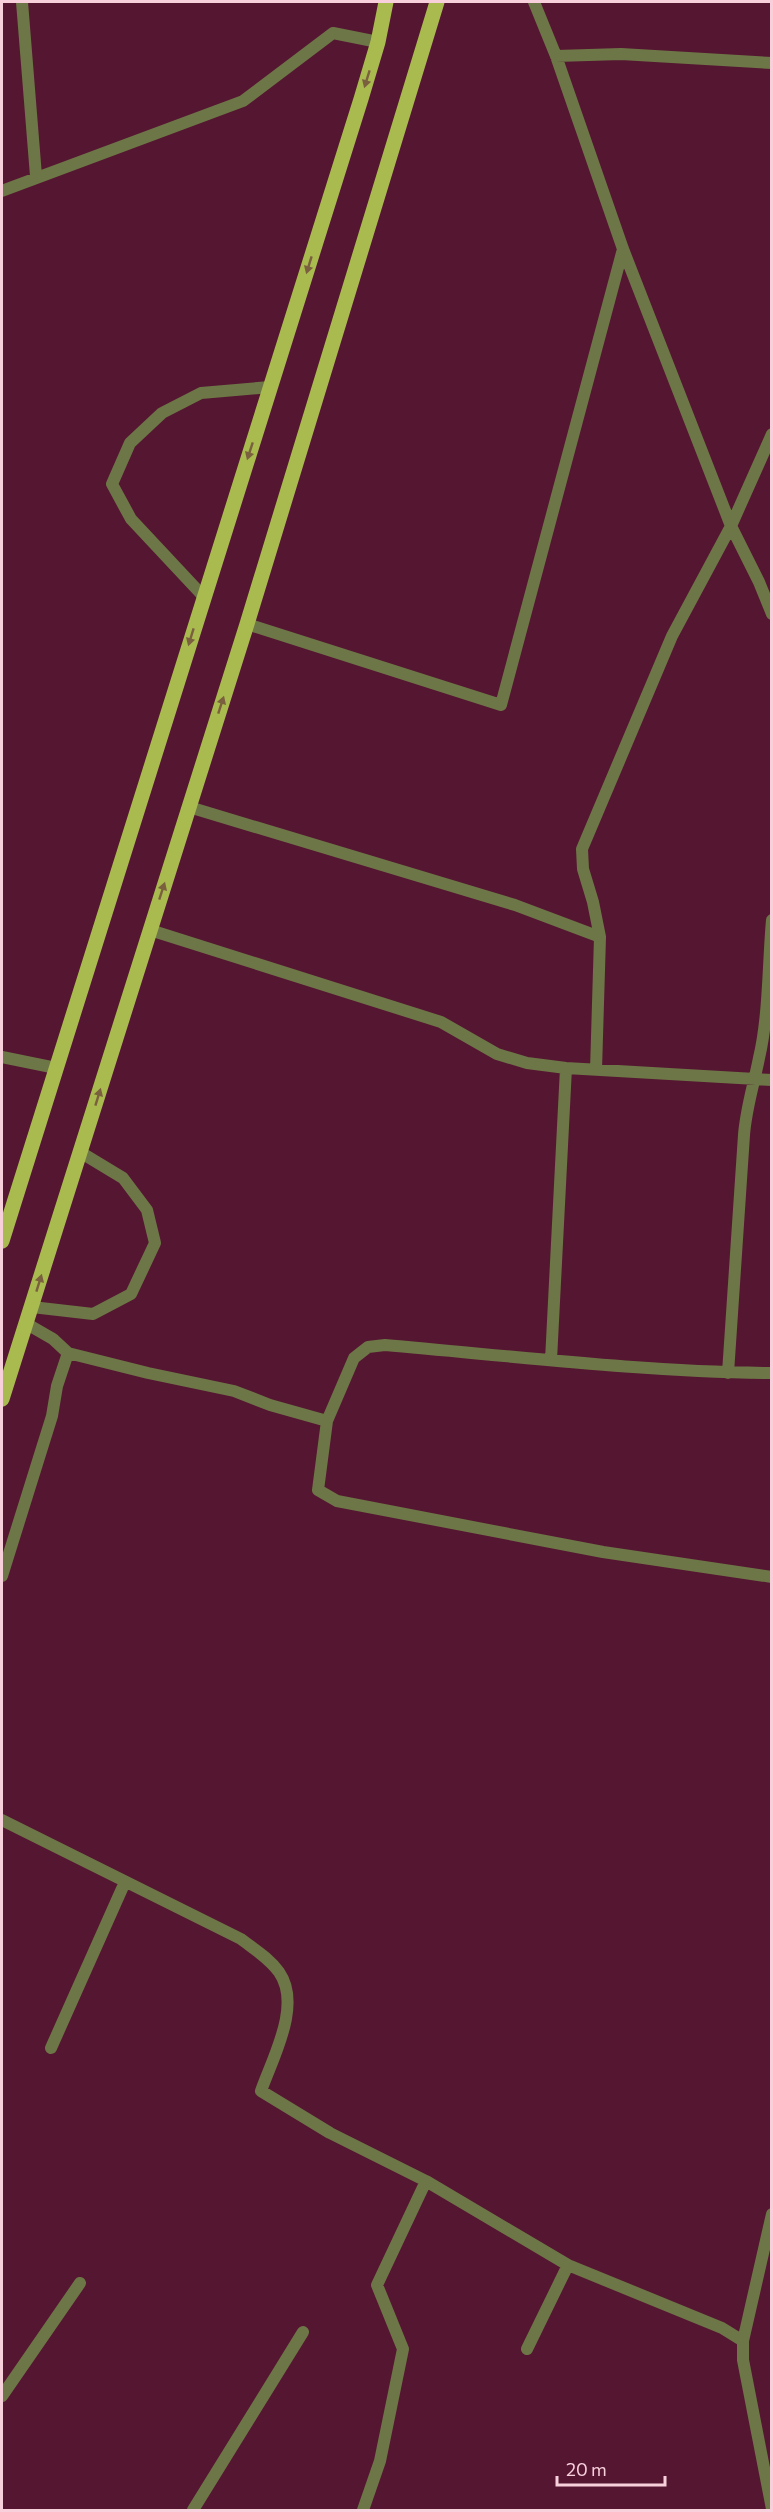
<svg xmlns="http://www.w3.org/2000/svg" width="773" height="2512" font-family="Commissioner,sans-serif">
	<style>
		.lines { fill: none; stroke-linecap: round; stroke-linejoin: round }
		.lane { stroke: #6d7646; stroke-width: 12 }
		.street { stroke: #6d7646; stroke-width: 12 }
		.primary { stroke: #a9ba4f; stroke-width: 15 }
		.oneway { fill: #7b603f }
	</style>
	<rect width="100%" height="100%" fill="#551632"/>
	<g class="lines">
		<path class="lane" d="M204,597L131,519L112,484L130,443L162,413L201,393L270,387
			M2,1057L56,1068
			M32,1307L93,1314L131,1294L155,1243L147,1210L123,1178L80,1152"/>
		<path class="street" d="M22,2L36,176
			M534,2L556,56L623,249L731,526L759,582L772,614
			M556,56L621,54L772,63
			M2,191L243,101L333,33L378,42
			M247,624L501,705L623,249
			M189,807L515,905L600,937
			M150,930L441,1022L497,1054L527,1063L566,1068L772,1080
			M596,1070L600,937L593,902L583,869L582,849L672,636L731,526L772,434
			M27,1324L53,1339L68,1353L148,1373L234,1391L270,1405L327,1421L318,1490L337,1501L603,1552L772,1577
			M551,1360L566,1068
			M728,1373L744,1135C746,1108 754,1084 759,1058C769,1016 768,964 772,920
			M327,1421L354,1358L368,1347L385,1345C513,1356 643,1372 772,1373
			M2,1576L52,1416L57,1386L68,1353
			M2,1820L241,1939C254,1949 269,1958 279,1972C302,2005 273,2057 261,2091L330,2133L426,2181L568,2265L722,2328L743,2341V2360L772,2509
			M51,2048L125,1882
			M743,2341L772,2214
			M527,2349L568,2265
			M2,2396L80,2283
			M193,2510L303,2332
			M363,2510L380,2461L403,2349L377,2285L426,2181"/>
		<path class="primary" d="M2,1241L361,99L378,42L386,2
			M2,1399L247,624L437,2"/>
	</g>
	<defs><path id="oneway-solid" d="M-6-.8H1V-3.2L6.5 0L1 3.2V.8H-6Z" transform="scale(1.5)"/></defs>
	<g class="oneway">
		<use href="#oneway-solid" transform="translate(367 79) rotate(107)"/>
		<use href="#oneway-solid" transform="translate(309 265) rotate(107)"/>
		<use href="#oneway-solid" transform="translate(250 451) rotate(108)"/>
		<use href="#oneway-solid" transform="translate(191 637) rotate(107)"/>
		<use href="#oneway-solid" transform="translate(221 705) rotate(-72)"/>
		<use href="#oneway-solid" transform="translate(162 891) rotate(-72)"/>
		<use href="#oneway-solid" transform="translate(98 1097) rotate(-73)"/>
		<use href="#oneway-solid" transform="translate(39 1283) rotate(-73)"/>
	</g>
	<rect width="773" height="2512" fill="none" stroke="#f8d0dc" stroke-width="6"/>
	<path d="M557 2476v9h108v-9" fill="none" stroke="#f8d0dc" stroke-width="3"/>
	<text x="566" y="2476" font-size="18" fill="#f8d0dc" stroke="#551632" stroke-width="4.5" paint-order="stroke">20 m</text>
</svg>
